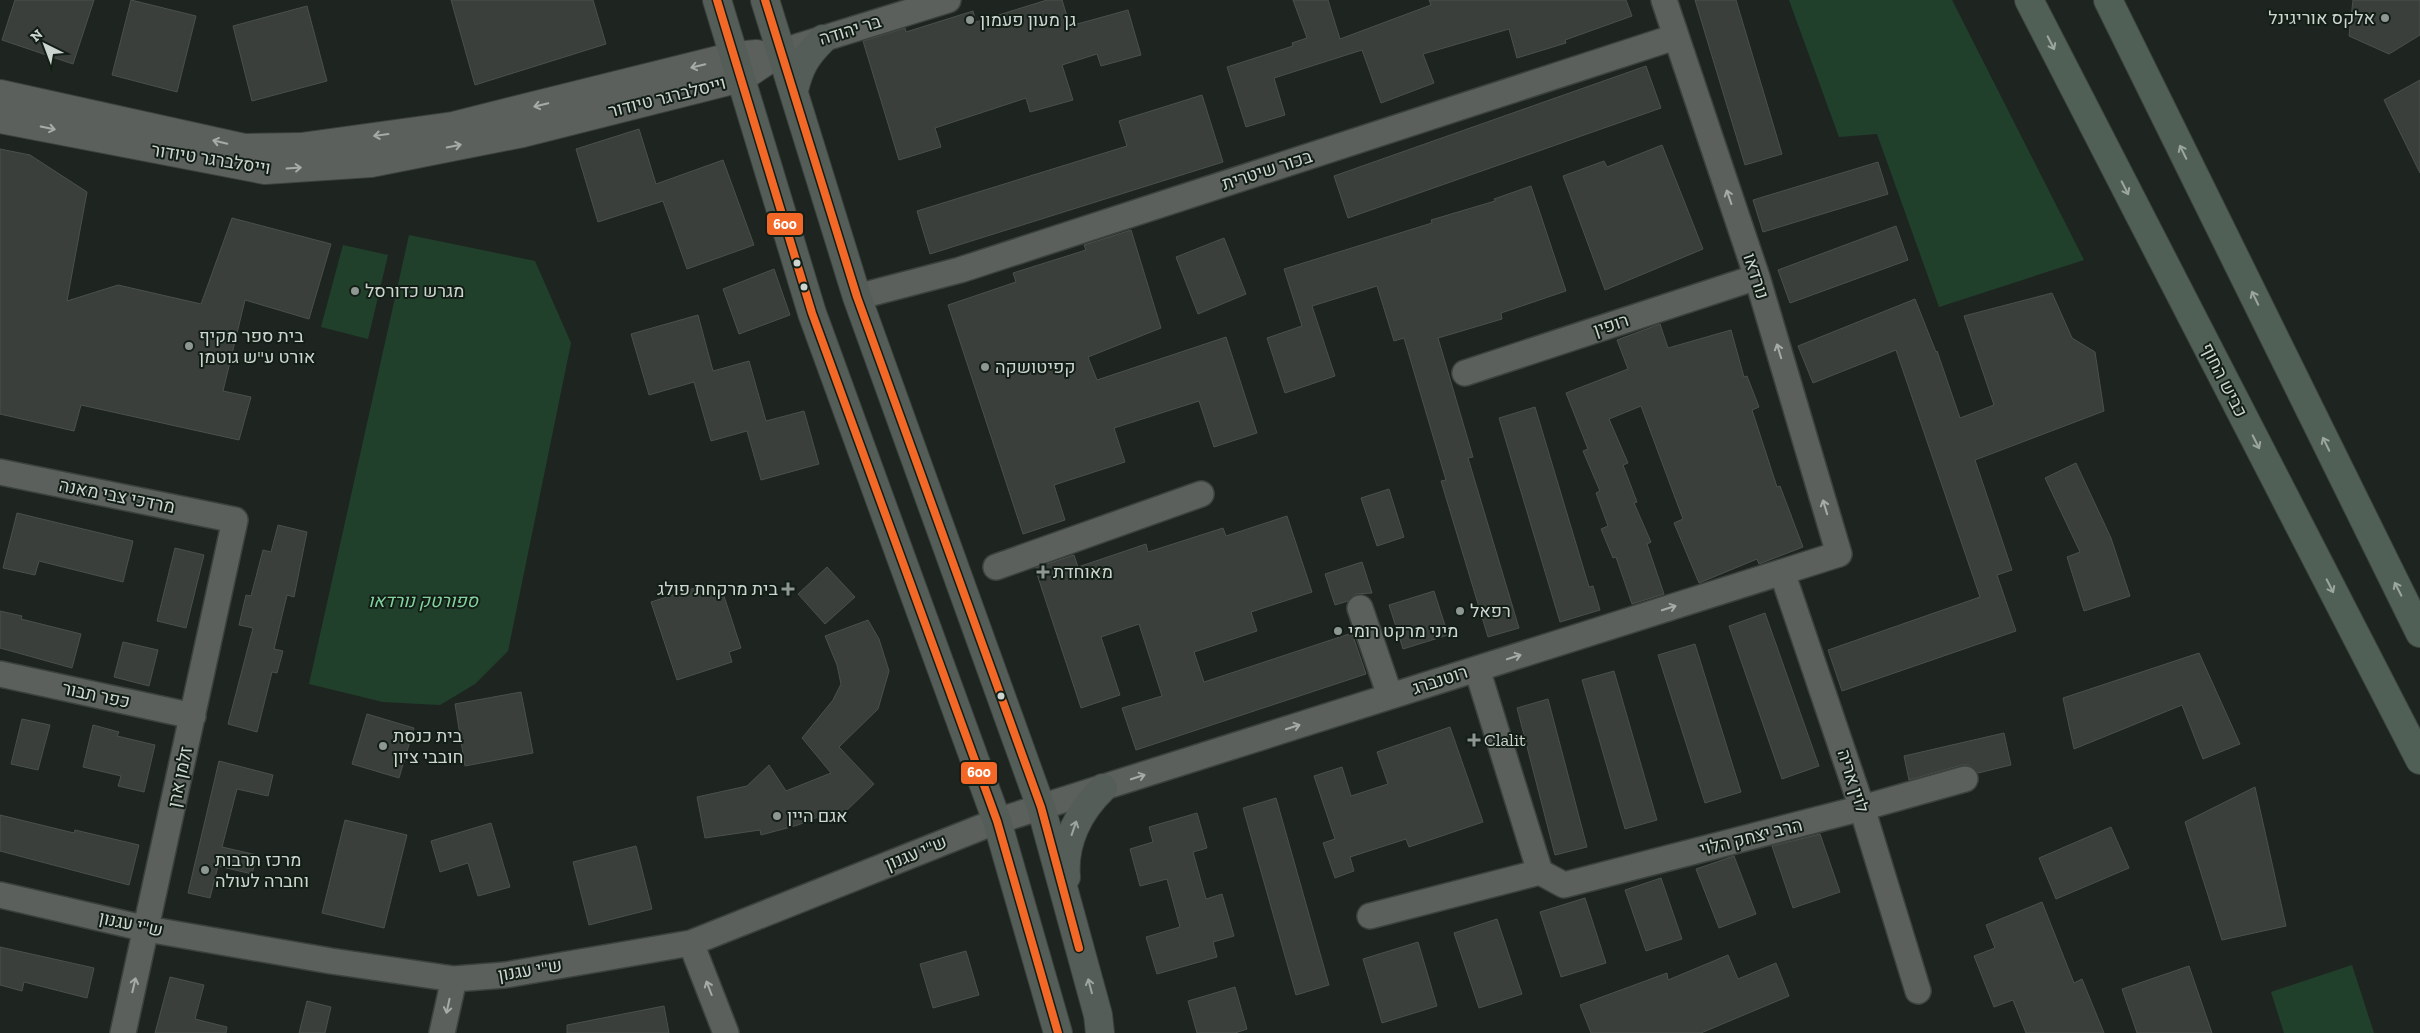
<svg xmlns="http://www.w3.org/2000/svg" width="2420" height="1033" font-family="'Zilla Slab',Heebo,serif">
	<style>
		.green { fill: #21402c }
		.building { fill: #3a3f3b; stroke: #4a504c }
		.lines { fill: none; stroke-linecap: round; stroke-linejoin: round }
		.minor-casing { stroke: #3b423d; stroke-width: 28 }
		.tertiary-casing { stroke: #3b423d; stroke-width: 30 }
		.secondary-casing { stroke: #3b423d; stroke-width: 30 }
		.motorway-casing { stroke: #3b423d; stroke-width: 30 }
		.minor { stroke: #5c605d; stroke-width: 25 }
		.tertiary { stroke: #5c605d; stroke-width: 28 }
		.secondary { stroke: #545d57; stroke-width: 28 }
		.motorway { stroke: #516056; stroke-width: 28 }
		.bus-1-casing { stroke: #121e16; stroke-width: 11 }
		.bus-1 { stroke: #f36827; stroke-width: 8 }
		.oneway { stroke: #9ba69f }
		.oneway2 { stroke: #a5aca7 }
		.oneway3 { stroke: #9ca59f }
		.poi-dot { fill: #8f9792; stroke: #121e16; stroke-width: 2 }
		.bus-dot { fill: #ccd5cf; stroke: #121e16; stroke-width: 2 }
		.labels { text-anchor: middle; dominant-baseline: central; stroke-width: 4; stroke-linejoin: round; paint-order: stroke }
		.poi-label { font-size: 18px; fill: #ccd5cf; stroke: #121e16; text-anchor: start }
		.street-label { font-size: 18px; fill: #ccd5cf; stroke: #121e16 }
		.park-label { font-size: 18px; font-style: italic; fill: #83d39e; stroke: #121e16 }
		.line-badge { stroke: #121e16; stroke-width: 2 }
		.badge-label { font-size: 14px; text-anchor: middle; font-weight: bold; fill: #fff }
	</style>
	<rect width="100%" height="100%" fill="#1e2520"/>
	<path class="green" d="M1789,0H1952L2084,260L1939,307L1877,134L1839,137Z
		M409,235L535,261L571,343L508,651L475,684L440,705L383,702L309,684Z
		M343,245L388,255L368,339L321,327Z
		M2352,965L2374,1033H2284L2271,992Z"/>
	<path class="building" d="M15,0H94L73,64L2,40Z
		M131,0L196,16L177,92L112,75Z
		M451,0H593L606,44L475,85Z
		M1047,0H1062L1070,26L1128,10L1141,55L1101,66L1097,54L1062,65L1073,100L1030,112L1026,98L935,128L941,147L899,160L863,41L905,28L906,32L973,11L976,22Z
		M1293,0H1328L1340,39L1431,5L1429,0H1626L1632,16L1565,40L1566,43L1517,58L1509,29L1423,54L1434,83L1381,103L1362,50L1274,78L1285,115L1246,127L1227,67L1293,46L1292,43L1307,38Z
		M1695,0H1736L1782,154L1745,165Z
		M2353,0H2420V35L2389,54L2349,36Z
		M307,6L327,81L252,101L233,26Z
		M1646,66L1661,108L1348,218L1334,176Z
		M2420,80V173L2384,100Z
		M1202,95L1223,162L930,254L917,211L1127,146L1119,121Z
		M639,129L656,184L723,160L754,245L687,269L663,201L598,222L576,149Z
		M1662,145L1703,249L1605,290L1563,176L1604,161L1607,167Z
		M0,149L30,155L87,192L67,301L118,285L201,304L232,218L331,244L309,319L245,300L223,391L251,397L239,440L81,405L74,431L0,414Z
		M1878,162L1888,194L1763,232L1753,200Z
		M1531,186L1566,291L1501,313L1502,319L1438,338L1473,457L1468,458L1519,628L1488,637L1441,481L1446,480L1404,338L1394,341L1377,286L1312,306L1335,376L1285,393L1267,338L1302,326L1284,269L1432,223L1431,220L1495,201L1494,199Z
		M1896,226L1908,260L1790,303L1778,270Z
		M1131,230L1161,328L1088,357L1097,380L1226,337L1257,433L1214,447L1199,401L1114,428L1125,462L1054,485L1065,520L1023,534L948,305L1016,282L1013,273L1086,250L1084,245Z
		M1224,238L1246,294L1198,314L1176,257Z
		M774,269L790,315L739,334L723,289Z
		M2052,293L2072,338L2095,352L2104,411L1975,460L2012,570L1997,575L2016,631L1842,691L1828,650L1980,597L1896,350L1813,383L1798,346L1915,299L1936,352L1937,351L1960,418L1994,405L1964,316Z
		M698,315L713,371L749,361L766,421L804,411L819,464L761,480L747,431L711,441L694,382L649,395L631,334Z
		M1660,324L1668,348L1731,330L1744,377L1747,376L1759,407L1752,410L1777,487L1780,486L1803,547L1759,564L1757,559L1699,583L1674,523L1683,519L1641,406L1609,419L1628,463L1623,465L1637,502L1634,503L1651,542L1647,544L1664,594L1632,604L1616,557L1613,558L1601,529L1608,526L1596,493L1600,491L1583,451L1588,449L1566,393L1628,369L1617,340Z
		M1535,407L1589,587L1593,586L1600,610L1560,622L1499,418Z
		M2076,463L2111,538L2130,596L2084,611L2067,557L2080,552L2045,478Z
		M1389,489L1404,537L1377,546L1361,498Z
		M17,513L133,541L123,582L39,561L35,575L3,568Z
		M1287,516L1312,592L1251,612L1257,631L1194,652L1204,682L1352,633L1366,674L1136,750L1122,708L1162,696L1139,624L1101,637L1120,695L1081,708L1035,568L1074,555L1078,567L1146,544L1148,552L1223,528L1226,536Z
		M278,525L307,532L294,597L287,595L274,649L283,651L277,673L272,672L257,732L228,724L253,628L239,625L246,595L251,596L263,550L271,552Z
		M175,548L204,555L186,628L157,621Z
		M1362,562L1372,593L1356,594L1348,601L1335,605L1325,574Z
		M827,567L855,597L825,624L798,594Z
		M710,583L714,596L723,593L741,648L729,652L732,662L677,680L651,602Z
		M1434,591L1448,635L1403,649L1389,605Z
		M0,611L22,616L21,619L81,634L72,668L0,648Z
		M1765,613L1819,766L1782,779L1729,626Z
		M868,620L879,639L889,671L878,709L839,747L874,784L841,816L836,810L798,825L761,835L760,830L705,838L697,797L747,786L769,765L786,791L831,773L802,738L833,700L841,684L837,665L825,636Z
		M123,642L158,650L149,686L114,677Z
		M1695,644L1741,792L1705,803L1658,655Z
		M2199,653L2240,744L2203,759L2182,705L2074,749L2063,698Z
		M1614,671L1657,820L1625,829L1582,680Z
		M521,692L533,753L465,766L455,704Z
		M1548,699L1587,847L1555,855L1517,708Z
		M367,714L414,728L399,778L352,764Z
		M22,719L50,725L38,770L11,764Z
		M93,725L119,732L117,736L155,745L144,792L118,786L121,776L83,767Z
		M1450,727L1483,822L1409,847L1406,839L1350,857L1354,871L1335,878L1323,843L1335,839L1314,776L1342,767L1351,796L1388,784L1377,752Z
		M2004,733L2011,765L1978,773L1969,765H1962L1909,780L1904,756Z
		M219,761L273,775L268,796L237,789L222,847L257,855L252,874L218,866L210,898L188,893Z
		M2255,787L2286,926L2222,940L2185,822Z
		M1276,798L1329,985L1296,995L1243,808Z
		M1197,813L1207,848L1193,852L1206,899L1222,894L1234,936L1213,942L1217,957L1157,974L1146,937L1180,927L1167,879L1140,886L1130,849L1153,842L1149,827Z
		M0,815L74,833L75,830L139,845L129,885L0,851Z
		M345,820L407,835L384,928L322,913Z
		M491,823L510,887L478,896L468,863L440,872L431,841Z
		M2111,827L2129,868L2056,899L2039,858Z
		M1820,834L1840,892L1793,908L1772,846Z
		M636,846L652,909L589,925L573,862Z
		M1734,856L1756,914L1719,928L1696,869Z
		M1661,878L1682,939L1646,951L1625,890Z
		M1585,898L1606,963L1561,977L1540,912Z
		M2042,902L2074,983L2082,979L2104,1033H2026L2013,1000L1994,1007L1974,956L1995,948L1986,925Z
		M1497,919L1522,994L1479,1008L1454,933Z
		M1418,942L1437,1006L1382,1023L1363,959Z
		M0,947L94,968L87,998L24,982L22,991L0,985Z
		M966,951L979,995L933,1008L920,964Z
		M1728,955L1738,979L1776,963L1789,996L1701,1033H1591L1580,1005L1667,973L1668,980Z
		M2189,966L2212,1033H2137L2122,989Z
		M170,977L204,985L195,1019L227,1027L226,1033H155Z
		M1235,987L1247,1029L1235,1033H1197L1188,1001Z
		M307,1001L331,1007L325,1033H299Z
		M664,1006L669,1033H567V1025Z"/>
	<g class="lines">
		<defs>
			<path id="minor" d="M780,52L948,0
				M857,297L960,270L1675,37
				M1465,373L1757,277
				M0,472L235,520L123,1033
				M996,567L1201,494
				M1782,572L1862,808L1918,991
				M1360,608L1390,696
				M1477,669L1540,872L1564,885L1862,808L1965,779
				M0,674L193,716
				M0,895L147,929L331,961L454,979L505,975L691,943L997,821L1839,554L1757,277L1664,0
				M1370,916L1540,872
				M691,943L726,1033
				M442,1033L454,979"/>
			<path id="tertiary" d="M0,94L244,148L301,147L453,126L734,56L757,54
				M0,119L265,170L371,163L523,133L741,78L780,52"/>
			<path id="secondary" d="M717,0L812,313L997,821L1058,1033
				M765,0L857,297L1041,807L1098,1015L1100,1033
				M794,90C800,66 806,56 823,39
				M1066,877C1063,842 1079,811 1103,788"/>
			<path id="motorway" d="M2029,0L2420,760
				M2108,0L2420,633"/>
		</defs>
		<use href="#minor" class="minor-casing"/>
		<use href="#tertiary" class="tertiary-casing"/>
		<use href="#secondary" class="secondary-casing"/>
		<use href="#motorway" class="motorway-casing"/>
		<use href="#minor" class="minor"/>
		<use href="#tertiary" class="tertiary"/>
		<use href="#secondary" class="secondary"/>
		<use href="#motorway" class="motorway"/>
		<defs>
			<path id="bus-1" d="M717,0L812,313L997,821L1058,1033
				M765,0L857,297L1041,807L1079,948"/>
		</defs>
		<use href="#bus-1" class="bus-1-casing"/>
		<use href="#bus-1" class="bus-1"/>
	</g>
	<defs><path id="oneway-shaft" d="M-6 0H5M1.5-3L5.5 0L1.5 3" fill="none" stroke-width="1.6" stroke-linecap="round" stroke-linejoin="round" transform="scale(1.25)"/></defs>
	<g class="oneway">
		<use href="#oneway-shaft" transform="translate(2051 43) rotate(63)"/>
		<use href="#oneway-shaft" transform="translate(2183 152) rotate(-116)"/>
		<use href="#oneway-shaft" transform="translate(2125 188) rotate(63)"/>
		<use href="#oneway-shaft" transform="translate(2255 298) rotate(-116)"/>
		<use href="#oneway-shaft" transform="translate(2256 442) rotate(63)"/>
		<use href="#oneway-shaft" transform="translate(2326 444) rotate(-116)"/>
		<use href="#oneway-shaft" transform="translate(2330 586) rotate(63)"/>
		<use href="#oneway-shaft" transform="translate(2398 589) rotate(-117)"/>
	</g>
	<g class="oneway2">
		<use href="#oneway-shaft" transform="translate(698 66) rotate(166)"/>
		<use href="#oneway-shaft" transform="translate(541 105) rotate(166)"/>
		<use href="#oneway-shaft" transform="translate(48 128) rotate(12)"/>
		<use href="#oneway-shaft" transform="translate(381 135) rotate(172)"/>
		<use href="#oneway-shaft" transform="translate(220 142) rotate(-167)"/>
		<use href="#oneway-shaft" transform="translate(454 146) rotate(-11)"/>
		<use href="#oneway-shaft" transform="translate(294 168) rotate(-4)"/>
		<use href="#oneway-shaft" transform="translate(1729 197) rotate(-109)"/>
		<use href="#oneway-shaft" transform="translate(1779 351) rotate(-107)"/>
		<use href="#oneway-shaft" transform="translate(1825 507) rotate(-107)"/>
		<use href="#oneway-shaft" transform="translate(1669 608) rotate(-18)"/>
		<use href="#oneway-shaft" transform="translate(1514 657) rotate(-18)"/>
		<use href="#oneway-shaft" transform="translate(1293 727) rotate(-18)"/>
		<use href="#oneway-shaft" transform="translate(1138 777) rotate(-18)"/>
		<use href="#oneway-shaft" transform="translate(134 985) rotate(-77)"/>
		<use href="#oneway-shaft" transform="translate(709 988) rotate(-111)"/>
		<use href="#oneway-shaft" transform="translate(448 1006) rotate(102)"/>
	</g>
	<g class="oneway3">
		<use href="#oneway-shaft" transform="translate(1074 828) rotate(-71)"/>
		<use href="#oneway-shaft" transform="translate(1090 986) rotate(-105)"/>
	</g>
	<g class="poi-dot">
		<circle cx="2385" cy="18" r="5"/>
		<circle cx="970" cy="20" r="5"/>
		<circle cx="355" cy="291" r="5"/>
		<circle cx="189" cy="346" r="5"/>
		<circle cx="985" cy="367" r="5"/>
		<path d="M1040.5 564.5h5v5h5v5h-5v5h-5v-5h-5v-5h5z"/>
		<path d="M785.5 581.5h5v5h5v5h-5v5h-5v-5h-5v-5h5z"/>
		<circle cx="1460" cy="611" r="5"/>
		<circle cx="1338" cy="631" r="5"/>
		<path d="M1471.5 732.5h5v5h5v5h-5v5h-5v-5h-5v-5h5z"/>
		<circle cx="383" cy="746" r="5"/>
		<circle cx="777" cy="816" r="5"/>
		<circle cx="205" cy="870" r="5"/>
	</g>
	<g class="bus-dot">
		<circle cx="797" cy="263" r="4.5"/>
		<circle cx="804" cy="287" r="4.5"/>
		<circle cx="1001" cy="696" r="4.5"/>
	</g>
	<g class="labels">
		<g class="poi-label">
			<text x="2375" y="18" text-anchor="end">אלקס אוריגינל</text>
			<text x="980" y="20">גן מעון פעמון</text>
			<text x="365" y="291">מגרש כדורסל</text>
			<text x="199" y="336">בית ספר מקיף<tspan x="199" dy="21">אורט ע"ש גוטמן</tspan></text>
			<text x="995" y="367">קפיטושקה</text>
			<text x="1053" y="572">מאוחדת</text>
			<text x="778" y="589" text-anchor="end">בית מרקחת פולג</text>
			<text x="1470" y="611">רפאל</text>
			<text x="1348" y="631">מיני מרקט רומי</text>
			<text x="393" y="736">בית כנסת<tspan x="393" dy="21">חובבי ציון</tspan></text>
			<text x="1484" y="740">Clalit</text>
			<text x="787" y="816">אגם היין</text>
			<text x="215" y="860">מרכז תרבות<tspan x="215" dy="21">וחברה לעולה</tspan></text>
		</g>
		<g class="street-label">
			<text transform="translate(850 30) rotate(-17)">בר יהודה</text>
			<text transform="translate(667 97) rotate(-14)">וייסלברגר טיודור</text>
			<text transform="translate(211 159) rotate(9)">וייסלברגר טיודור</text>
			<text transform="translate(1267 170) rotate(-18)">בכור שיטרית</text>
			<text transform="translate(1756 276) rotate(72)">נורדאו</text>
			<text transform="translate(1611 325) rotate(-18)">רופין</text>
			<text transform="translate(2224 380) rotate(63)">כביש החוף</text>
			<text transform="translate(117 496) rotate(11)">מרדכי צבי מאנה</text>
			<text transform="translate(1440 680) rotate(-18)">רוטנברג</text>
			<text transform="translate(96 695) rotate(12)">כפר תבור</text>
			<text transform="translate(180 777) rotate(-78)">זלמן ארן</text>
			<text transform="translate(1853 781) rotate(72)">לוין אריה</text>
			<text transform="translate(1751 837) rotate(-14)">הרב יצחק הלוי</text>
			<text transform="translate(916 853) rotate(-22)">ש"י עגנון</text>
			<text transform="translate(131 924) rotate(12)">ש"י עגנון</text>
			<text transform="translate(530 970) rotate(-9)">ש"י עגנון</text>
		</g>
		<g class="park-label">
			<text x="423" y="601">ספורטק נורדאו</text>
		</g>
	</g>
	<g class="line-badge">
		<rect x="766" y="212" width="38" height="24" rx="5" fill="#f36827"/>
		<rect x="960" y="761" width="38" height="24" rx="5" fill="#f36827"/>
	</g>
	<g class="badge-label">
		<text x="785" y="229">600</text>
		<text x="979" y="777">600</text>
	</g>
	<g transform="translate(45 45) rotate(318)" stroke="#121e16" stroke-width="4" paint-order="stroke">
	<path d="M0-4L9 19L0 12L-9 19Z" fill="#ccd5cf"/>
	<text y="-8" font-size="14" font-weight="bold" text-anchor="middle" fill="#ccd5cf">N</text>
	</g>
</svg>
